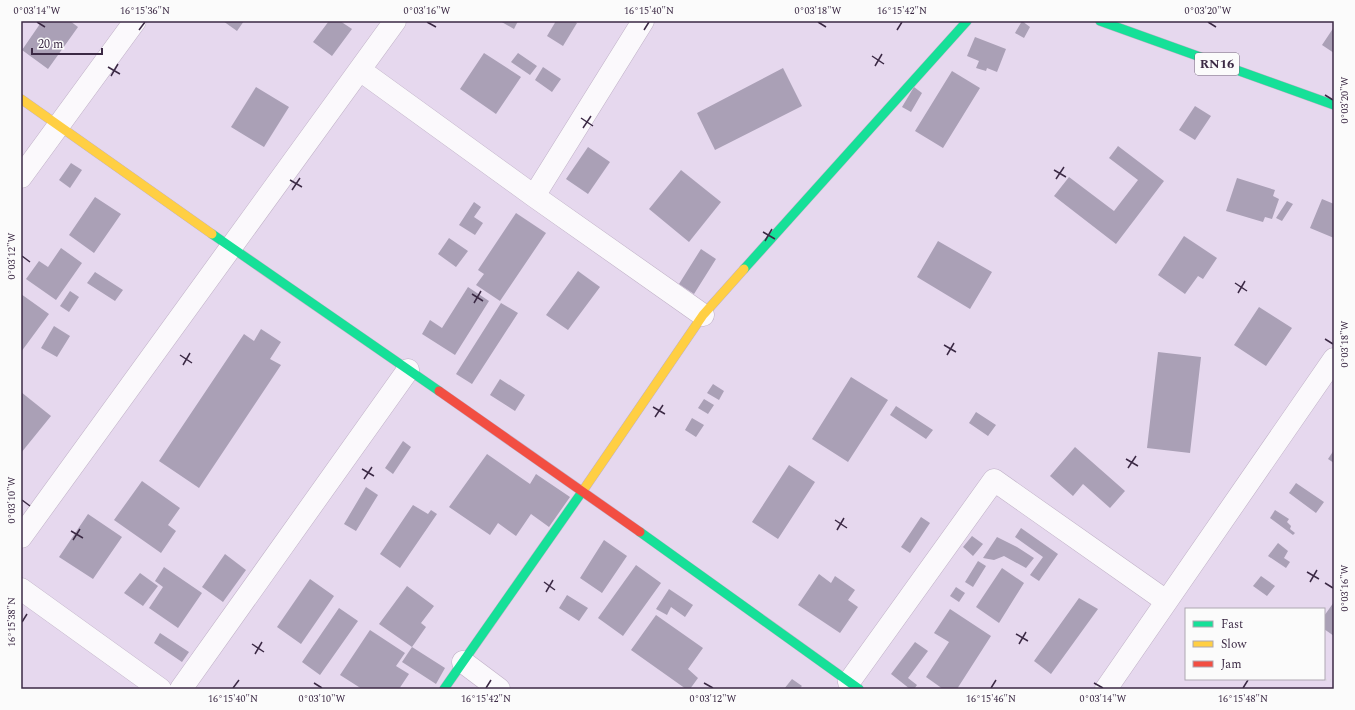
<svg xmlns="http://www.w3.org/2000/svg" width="1355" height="710" font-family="Spectral,serif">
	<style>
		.building { fill: #aaa0b6 }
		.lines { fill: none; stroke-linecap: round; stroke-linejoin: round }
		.street-casing { stroke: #bfb0c6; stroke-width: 23 }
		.fast-casing { stroke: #bfb0c6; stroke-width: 10 }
		.slow-casing { stroke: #bfb0c6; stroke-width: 10 }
		.jam-casing { stroke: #bfb0c6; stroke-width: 10 }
		.path { stroke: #ded9e0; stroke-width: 2.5; stroke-dasharray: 1 3; stroke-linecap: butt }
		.street { stroke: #fbf9fc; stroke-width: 22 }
		.fast { stroke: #16e098; stroke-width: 9 }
		.slow { stroke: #ffcf43; stroke-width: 9 }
		.jam { stroke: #f24e42; stroke-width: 9 }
		.ticks { fill: none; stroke: #3b2944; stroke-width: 1.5 }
		.labels { text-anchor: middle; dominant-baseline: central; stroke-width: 4; stroke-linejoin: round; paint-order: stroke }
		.shield { fill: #fbfbfb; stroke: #75687b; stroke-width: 1 }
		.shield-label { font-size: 13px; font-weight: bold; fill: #3b2944 }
		.neatline { fill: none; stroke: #3b2944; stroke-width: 1.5 }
		.ticks-label { font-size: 10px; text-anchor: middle; fill: #3b2944 }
	</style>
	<rect width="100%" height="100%" fill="#e6d8ee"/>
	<path class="building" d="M42,21H70L78,27L48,69L22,50Z
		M223,21H244L237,31Z
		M329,21H340L352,29L332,56L313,42Z
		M500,21H518L514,29Z
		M556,21H574L577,23L563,46L547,36Z
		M1022,21L1030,27L1024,38L1015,33Z
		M1334,27V53L1322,45Z
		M975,37L1006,49L997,72L987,68L986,71L976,68L979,61L967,56Z
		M484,53L521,77L496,114L460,89Z
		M518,53L537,66L530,75L511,62Z
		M543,67L561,79L552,92L535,80Z
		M783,68L802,106L715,150L697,113Z
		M952,71L980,88L943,148L915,131Z
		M256,87L289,107L264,147L231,127Z
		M914,87L922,93L911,112L902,107Z
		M1195,106L1211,116L1195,140L1179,130Z
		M1118,146L1164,181L1116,244L1054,196L1069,177L1114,211L1138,180L1109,158Z
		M588,147L610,162L588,194L566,179Z
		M71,163L82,170L70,188L59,180Z
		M681,170L721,202L689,242L649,209Z
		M1237,178L1275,190L1273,196L1279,199L1272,219L1265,217L1263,222L1226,211Z
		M95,197L121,214L94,253L69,235Z
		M1322,199L1334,204V238L1310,228Z
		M1287,201L1293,204L1282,221L1276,218Z
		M474,202L481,207L474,217L483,223L475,235L459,225Z
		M516,213L546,233L500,301L476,285L484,274L478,270Z
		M1184,236L1217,258L1203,279L1198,276L1185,294L1158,275Z
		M449,238L468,251L456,267L438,254Z
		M938,241L992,272L970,309L917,277Z
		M61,248L82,263L56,300L26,279L39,261L48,267Z
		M701,249L716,259L694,294L679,284Z
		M578,271L600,287L568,330L546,315Z
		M95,272L123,290L115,301L87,283Z
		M468,287L489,301L455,355L422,334L430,320L442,328Z
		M70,291L79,297L69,312L60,306Z
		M21,294L49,314L21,352Z
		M501,303L518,313L472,384L456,374Z
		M1259,307L1292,328L1266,366L1234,345Z
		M54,326L70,336L57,357L41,348Z
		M261,329L281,342L270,359L281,365L199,488L159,461L244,334L254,341Z
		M1158,352L1201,357L1190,453L1147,448Z
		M851,377L888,400L848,462L812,439Z
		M500,379L525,395L515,411L490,395Z
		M713,384L724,391L719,400L707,393Z
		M21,392L51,416L21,453Z
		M704,399L714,405L708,414L698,408Z
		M896,406L933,430L926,439L890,415Z
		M976,412L996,425L988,436L969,423Z
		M692,418L704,425L696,437L685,430Z
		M403,441L411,447L393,474L385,468Z
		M1075,447L1125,491L1110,508L1083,484L1073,496L1050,476Z
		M1334,450V463L1328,459Z
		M487,454L530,484L536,474L570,497L549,527L531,514L516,536L498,523L490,535L449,507Z
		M789,465L815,482L778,539L752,522Z
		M142,481L180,508L168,525L176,531L161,553L114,520Z
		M1296,483L1324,502L1316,513L1289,493Z
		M366,487L378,495L356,531L344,524Z
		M413,505L428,514L431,510L437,514L400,568L380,554Z
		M1275,510L1289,519L1287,522L1291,526L1290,529L1295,533L1293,535L1270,518Z
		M88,514L122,537L93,579L59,557Z
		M921,517L930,523L910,553L901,547Z
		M1021,528L1058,554L1039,581L1030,575L1043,557L1015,537Z
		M972,536L983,544L973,556L963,547Z
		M997,537L1017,547L1034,558L1026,568L1004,556L994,560L983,558Z
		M604,540L627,556L602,593L580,578Z
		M1278,543L1288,551L1284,558L1290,562L1286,568L1268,556Z
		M225,554L246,570L223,602L202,587Z
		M978,561L986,566L973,587L965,582Z
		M636,565L661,583L623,636L598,618Z
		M164,567L202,593L178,628L149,608L163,587L155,581Z
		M1002,568L1024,583L999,623L976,607Z
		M140,573L158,586L143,606L124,593Z
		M819,574L831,583L835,576L855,590L848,600L858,607L840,633L798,605Z
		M1261,576L1275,586L1267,596L1253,586Z
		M310,579L334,596L301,644L277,627Z
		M407,586L434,606L421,623L426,627L412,647L379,624Z
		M956,587L965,593L959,602L950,596Z
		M669,589L693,605L685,617L671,607L667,615L656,609Z
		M567,595L588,608L579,621L559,608Z
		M1079,598L1098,609L1051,674L1034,661Z
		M1334,602V636L1324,629V616Z
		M339,608L358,621L320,675L302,662Z
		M950,609L991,636L957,689H943L926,677L949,642L934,633Z
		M656,615L703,648L688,669L698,678L690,689H686L631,650Z
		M370,630L405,653L396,666L409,674L399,689H362L340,675Z
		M160,633L189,652L182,662L154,643Z
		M915,642L928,651L908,678L917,685L914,689H910L891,674Z
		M412,647L445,668L436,684L402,662Z
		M792,679L802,686L799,689H784Z"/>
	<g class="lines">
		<defs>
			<path id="street" d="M360,70L534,196L703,315
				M21,177L135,21
				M534,196L643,21
				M21,537L395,21
				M21,589L160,689
				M463,662L499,689
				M849,682L994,480L1166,601
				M181,689L408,370
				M1106,689L1334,359"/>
			<path id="fast" d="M1100,21L1334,105
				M212,234L439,391
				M744,269L967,21
				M640,532L859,689
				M444,689L584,489"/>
			<path id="slow" d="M21,99L212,234
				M584,489L703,315L744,269"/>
			<path id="jam" d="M439,391L640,532"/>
		</defs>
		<use href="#street" class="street-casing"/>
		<use href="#fast" class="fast-casing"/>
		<use href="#slow" class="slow-casing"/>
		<use href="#jam" class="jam-casing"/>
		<path class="path" d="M1318,679L1334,681"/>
		<use href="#street" class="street"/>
		<use href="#fast" class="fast"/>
		<use href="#slow" class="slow"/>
		<use href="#jam" class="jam"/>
	</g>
	<path class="ticks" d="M37,22L45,27M427,22L436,27M818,22L826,27M1208,22L1216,27M139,30L145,22M644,30L649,22M897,30L902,22M872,56L884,64M875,66L882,54M108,67L120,74M111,76L118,64M1325,95L1333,100M581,118L593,126M583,128L591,116M1054,170L1066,177M1056,179L1064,167M290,180L302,187M292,190L300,178M763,232L775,239M765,241L772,229M22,256L30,262M1235,283L1247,291M1238,293L1245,281M472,294L483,301M474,303L481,291M1325,339L1333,344M944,345L956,352M180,355L192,363M947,355L954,343M183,365L190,353M653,407L665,414M655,417L663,405M1126,459L1138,466M1128,468L1136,456M362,469L374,476M364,479L372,467M22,500L30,506M835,520L847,528M837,530L844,518M71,531L83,538M73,540L80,529M1307,572L1319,579M544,582L555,590M1310,582L1317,570M1325,583L1333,588M546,592L553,580M22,622L27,614M1016,634L1028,641M252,644L264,652M1019,644L1026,632M255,654L262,642M314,683L322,688M704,683L713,688M1094,683L1103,688M233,688L239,680M486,688L491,680M991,688L996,680M1243,688L1248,680"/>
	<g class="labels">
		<rect class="shield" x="1195" y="53" width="44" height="22" rx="3"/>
		<g class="shield-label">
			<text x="1217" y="64">RN16</text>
		</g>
	</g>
	<rect width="1355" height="710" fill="none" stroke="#fbfbfb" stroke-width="44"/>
	<rect x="1185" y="608" width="140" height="72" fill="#fbfbfb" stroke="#aea7b2"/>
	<rect x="1193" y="621" width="20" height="6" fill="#16e098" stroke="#aea7b2"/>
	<text x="1221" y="628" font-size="12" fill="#3b2944">Fast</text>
	<rect x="1193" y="641" width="20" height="6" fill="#ffcf43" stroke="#aea7b2"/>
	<text x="1221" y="648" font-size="12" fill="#3b2944">Slow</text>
	<rect x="1193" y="661" width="20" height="6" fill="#f24e42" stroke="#aea7b2"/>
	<text x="1221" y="668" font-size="12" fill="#3b2944">Jam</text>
	<path d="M32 48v6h70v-6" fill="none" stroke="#3b2944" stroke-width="2"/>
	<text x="38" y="48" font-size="12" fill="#3b2944" stroke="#fbfbfb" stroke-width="3" paint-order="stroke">20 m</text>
	<rect x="22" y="22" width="1311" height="666" class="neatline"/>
	<g class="ticks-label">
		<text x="37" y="14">0°03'14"W</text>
		<text x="145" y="14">16°15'36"N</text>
		<text x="427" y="14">0°03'16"W</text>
		<text x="649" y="14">16°15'40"N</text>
		<text x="818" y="14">0°03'18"W</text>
		<text x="902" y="14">16°15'42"N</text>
		<text x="1208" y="14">0°03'20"W</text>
		<text transform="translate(1344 100) rotate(-90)" y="4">0°03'20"W</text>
		<text transform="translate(11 256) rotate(-90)" y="4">0°03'12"W</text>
		<text transform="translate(1344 344) rotate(-90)" y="4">0°03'18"W</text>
		<text transform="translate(11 500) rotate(-90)" y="4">0°03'10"W</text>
		<text transform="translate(1344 588) rotate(-90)" y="4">0°03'16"W</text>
		<text transform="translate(11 622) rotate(-90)" y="4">16°15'38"N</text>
		<text x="233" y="702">16°15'40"N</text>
		<text x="322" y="702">0°03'10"W</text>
		<text x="486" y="702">16°15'42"N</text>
		<text x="713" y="702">0°03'12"W</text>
		<text x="991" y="702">16°15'46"N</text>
		<text x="1103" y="702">0°03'14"W</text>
		<text x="1243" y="702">16°15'48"N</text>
	</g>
</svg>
